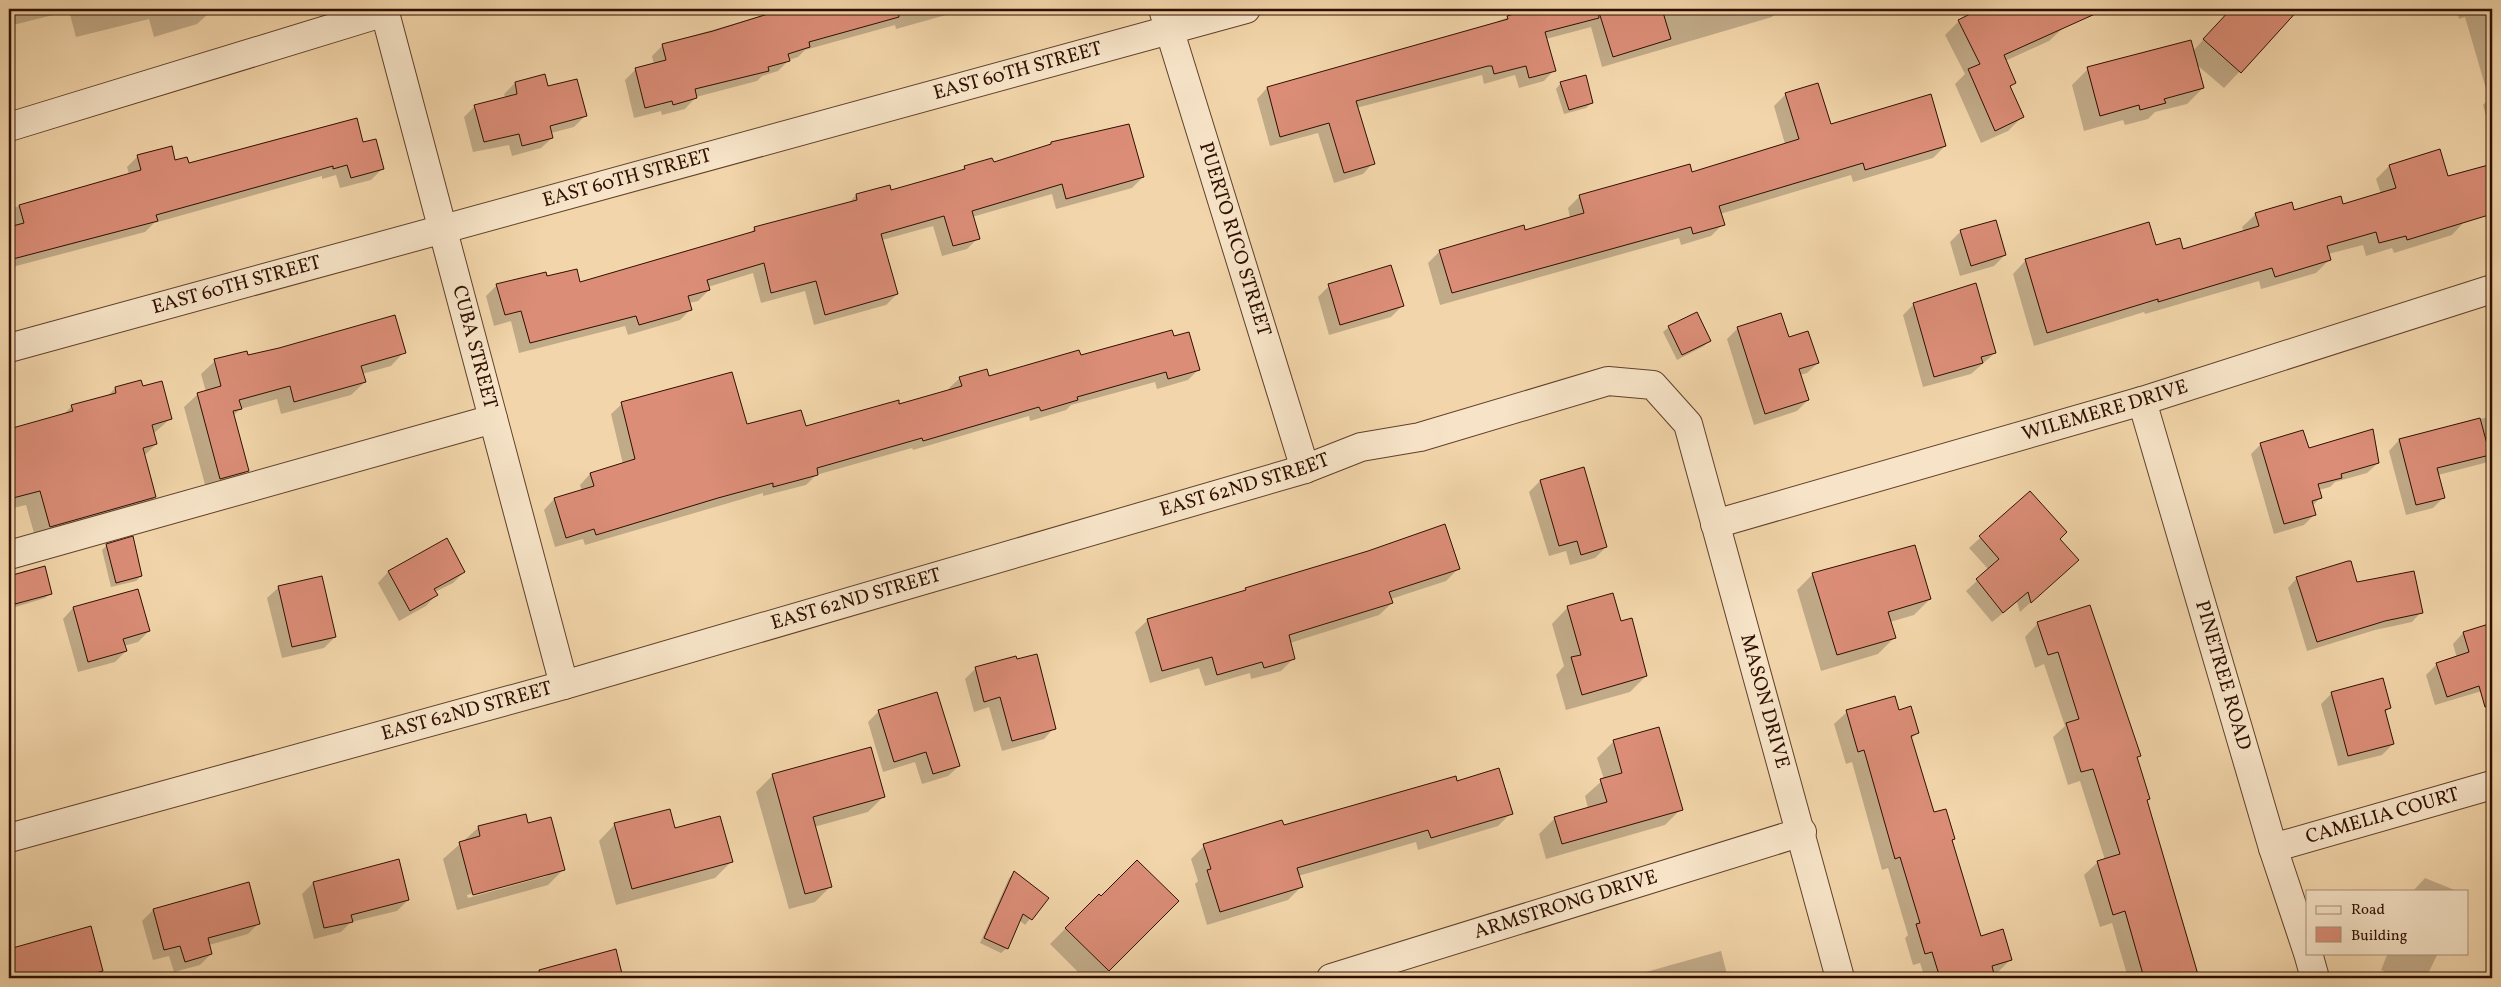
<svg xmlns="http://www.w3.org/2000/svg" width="2501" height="987" font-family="Vollkorn,serif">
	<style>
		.shadow { fill: #0003; fill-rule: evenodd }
		.building { fill: #db8d77; stroke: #2f0f00 }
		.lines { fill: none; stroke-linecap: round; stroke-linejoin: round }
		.minor-casing { stroke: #60402a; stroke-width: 30 }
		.minor { stroke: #f7e4c8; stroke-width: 28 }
		.labels { text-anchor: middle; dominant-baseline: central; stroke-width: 4.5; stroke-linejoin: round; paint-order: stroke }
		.street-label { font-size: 20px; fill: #2f0f00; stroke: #f7e4c8 }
	</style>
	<rect width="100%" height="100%" fill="#f2d5aa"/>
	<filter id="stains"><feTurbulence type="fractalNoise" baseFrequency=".004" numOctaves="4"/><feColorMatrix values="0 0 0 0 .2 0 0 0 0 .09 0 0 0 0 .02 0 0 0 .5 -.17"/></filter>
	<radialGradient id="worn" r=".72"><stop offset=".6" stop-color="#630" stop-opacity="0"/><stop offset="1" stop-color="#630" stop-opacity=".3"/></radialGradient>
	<path class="shadow" d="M9,9H206L208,14L197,24L154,37L149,19L76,37L69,11L9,26Z
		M785,9H956L946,15L896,29L895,25L805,50L798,57L789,60L778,71L762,76L757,81L696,97L685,109L662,115L661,111L634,118L625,80L635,70L654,65L652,56L664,44Z
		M1532,9H1780L1772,17L1602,67L1591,27L1546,39L1554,70L1544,81L1519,88L1515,75L1484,84L1482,75L1356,108L1373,163L1363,174L1334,183L1318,133L1270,146L1257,99L1267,88L1494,25L1498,21Z
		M1973,9H2054L2063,28L2049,41L2005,61L2015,83L2009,88L2022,117L2008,131L1981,143L1955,84L1965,74L1945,35L1959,21L1975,13Z
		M2231,9H2298L2224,88L2196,64L2203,88L2187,104L2155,112L2148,119L2125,125L2123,120L2084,131L2072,85L2088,69L2193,51Z
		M2456,9H2492V137L2483,105L2489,99L2465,17L2459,19Z
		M515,83L548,88L585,116L574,127L551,133L552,138L541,148L512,156L509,145L473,152L464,117L475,106L506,99L504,94Z
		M1561,83L1592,102L1586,108L1564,114L1556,89Z
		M1786,94L1830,126L1945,146L1933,158L1853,182L1851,175L1720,214L1723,224L1711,236L1681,245L1679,238L1440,305L1428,263L1440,251L1525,232L1570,218L1568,208L1580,196L1692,173L1785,144L1774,106Z
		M362,143L382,169L371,180L340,188L336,175L322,179V176L154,223L145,232L16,266L9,272V209L129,174L127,167L138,156L188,165Z
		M1051,143L1143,177L1132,188L1056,209L1052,194L972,217L978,238L967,249L942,256L933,226L882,240L897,294L886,305L814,325L805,291L761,303L753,273L708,287L709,290L698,301L689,303L691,309L680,320L628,335L625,326L519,353L511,321L494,326L486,296L497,285L546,278L580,284L748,235L755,228L848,204L856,195L890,192L960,172L965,167L993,163L1047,147Z
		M2389,166L2448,178L2465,221L2452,235L2394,253L2392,248L2366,256L2363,245L2328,254L2329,260L2316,273L2261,289L2259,281L2145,314L2144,312L2034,346L2013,274L2026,260L2155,247L2182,250L2244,232L2242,227L2256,214L2342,205L2381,194L2376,179Z
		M1961,231L2005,255L1994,266L1960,276L1950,242Z
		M1329,286L1402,306L1391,317L1329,335L1318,297Z
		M1914,304L1995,353L1971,374L1923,387L1903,315Z
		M1696,314L1709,341L1704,346L1677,360L1663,332L1669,327Z
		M1738,328L1788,338L1818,363L1807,373L1800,375L1808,400L1797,411L1754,425L1727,339Z
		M1173,338L1198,370L1188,380L1157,389L1155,382L1071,405L1066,410L1030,421L1029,416L913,450L912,448L816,475L806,485L763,496V493L585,545L583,539L555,547L544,510L554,499L582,491L580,485L590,474L623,464L611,414L622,404L746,426L805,428L950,391L949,388L960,378H988Z
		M404,352L391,366L362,374L365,382L351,395L281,414L277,399L240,409L233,416L247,471L234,484L207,492L184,407L198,394L206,392L201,374L215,361L247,357Z
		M140,382L142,388L170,419L153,434L156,444L144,456L155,497L141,511L36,540L26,505L9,509V430L63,415L72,406L107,397L115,388Z
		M2492,416V461L2438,475L2444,497L2433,508L2406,515L2389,451L2399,440Z
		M2261,444L2378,463L2367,473L2335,482L2330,487L2319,490L2321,497L2312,506L2314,515L2304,525L2274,534L2251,454Z
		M1583,469L1606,547L1595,558L1570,565L1566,551L1549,556L1529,492L1540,481Z
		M2030,493L2058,539L2066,571L2020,612L2017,602L1992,622L1966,591L1989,570L1969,548Z
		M446,540L464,572L453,583L435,592L436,595L426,606L399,621L378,583L388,572Z
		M107,545L141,576L136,581L111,587L102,550Z
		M1368,552L1458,569L1446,581L1391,599L1392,603L1379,615L1290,643L1294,658L1281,671L1251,679L1250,673L1205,686L1199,668L1150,683L1135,632L1148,620Z
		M44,568L51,593L45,598L9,609V577Z
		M1813,574L1930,599L1914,615L1890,622L1894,638L1878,654L1821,671L1797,590Z
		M321,578L335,637L324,648L282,658L267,598L278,588Z
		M2297,578L2356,584L2421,612L2412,622L2375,630L2307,651L2288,588Z
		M1568,607L1620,623L1646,676L1630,692L1566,710L1556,675L1564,666L1552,624Z
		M73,608L149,631L138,642L124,646L126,651L115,662L78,672L63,619Z
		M2038,623L2140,756L2136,759L2149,799L2146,801L2197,978H2128L2112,923L2100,927L2084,875L2098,862L2105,860L2080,781L2068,785L2053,737L2065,726L2044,664L2035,668L2025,637Z
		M2492,624V688L2435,705L2426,675L2437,664L2457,658L2453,644L2463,633Z
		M1036,656L1054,728L1044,739L1002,751L989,707L974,712L965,679L976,668Z
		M2332,693L2390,708L2384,713L2393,744L2382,755L2338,766L2321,704Z
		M879,711L959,766L948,776L922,784L915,762L883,772L868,722Z
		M1898,711L1917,733L1911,739L1934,814L1954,839L1951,842L1980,937L2010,960L1998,972L1992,974L1994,978H1925L1920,963L1913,965L1905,938L1908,935L1888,868L1882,870L1852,762L1846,764L1834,724L1847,712Z
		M1613,742L1681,809L1665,825L1546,859L1539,834L1555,818L1588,808L1585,796L1604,779L1597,758Z
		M870,748L884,796L868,812L814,827L831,886L815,902L789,909L756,792L772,776Z
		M1456,782L1511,813L1498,826L1418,850L1416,842L1298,876L1301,887L1288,900L1207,925L1195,884L1198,881L1191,859L1204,846Z
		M528,824L564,869L548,885L457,910L443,859L478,828ZM547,873V876L468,898L467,895Z
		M615,824L674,830L731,862L715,878L616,905L599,841Z
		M1014,873L1047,898L1025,925L1019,920L1007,948L1001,953L980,943L1009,878Z
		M2425,878L2457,891H2413Z
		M313,883L408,900L397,911L351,922L341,932L314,939L302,894Z
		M1099,895L1101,898L1177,901L1101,978H1084L1050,944Z
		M153,910L259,923L248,934L209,945L211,954L200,965L174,972L169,956L153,960L142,921Z
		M90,928L102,970L96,978H9V951Z
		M615,950L624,978H574L573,972Z
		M1721,951L1728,978H1640L1646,972Z
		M2388,953H2438L2426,978H2400L2381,970Z"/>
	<path class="building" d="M784,9H898L899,17L809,42L810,47L788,54L790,61L768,67L769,71L695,89L697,98L673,105L672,101L645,108L635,68L666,60L662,44L713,31Z
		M1530,9H1598L1599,18L1545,32L1556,71L1529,78L1526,66L1494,74L1492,66H1488L1356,101L1375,164L1344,173L1329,123L1280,137L1267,87L1508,19L1507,16Z
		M1598,9H1662L1671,39L1613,57Z
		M1980,9H2106L2004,55L2016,83L2010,86L2024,117L1995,131L1968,69L1980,64L1958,20Z
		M2231,9H2299L2241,73L2203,39Z
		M2191,40L2204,88L2164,99L2166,103L2140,110L2139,105L2100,116L2087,67Z
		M545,74L548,86L577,79L587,116L550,126L553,138L522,146L519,134L484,142L474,105L517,94L515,82Z
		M1586,75L1593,103L1569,110L1560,82Z
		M1818,83L1831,124L1931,94L1946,146L1865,170L1863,163L1719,206L1725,225L1693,234L1691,227L1452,293L1439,250L1524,225L1525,230L1584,213L1579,195L1690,164L1692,172L1799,139L1785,93Z
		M357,118L363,142L376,139L384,169L351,178L347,165L333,169V166L156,215L158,221L9,260V227L24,223L19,205L141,170L137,155L172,146L175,160L187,157L189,163Z
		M1129,124L1144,177L1066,199L1062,184L972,211L980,239L953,246L944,216L881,234L898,294L825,315L816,281L771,293L764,263L707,280L710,290L688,296L692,310L639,325L636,316L530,343L521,311L505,315L496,284L546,272L547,276L577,269L580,282L755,231L754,227L857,200L856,194L890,185L891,190L965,169L964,166L992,158L994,162L1051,144V142Z
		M2440,149L2448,176L2492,164V214L2407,240L2406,236L2379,243L2376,232L2327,246L2331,260L2275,277L2272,268L2158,302V299L2047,333L2025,259L2149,222L2156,245L2180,238L2183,249L2259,226L2255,213L2292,202L2294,210L2341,196L2343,204L2396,188L2389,165Z
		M1996,220L2006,255L1971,266L1960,230Z
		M1391,265L1404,306L1340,325L1328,284Z
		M1976,283L1996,353L1981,357L1983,363L1934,377L1913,303Z
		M1697,312L1711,341L1682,355L1668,326Z
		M1781,313L1789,337L1808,331L1819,363L1799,369L1809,400L1765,414L1737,327Z
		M395,315L406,353L361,366L366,382L294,402L290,386L239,400L242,409L233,411L249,471L220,479L197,393L221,386L214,359L247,351L248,355L279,348Z
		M1172,330L1174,336L1189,332L1200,370L1168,379L1166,372L1077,397L1078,400L1041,411L1039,407L923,441L922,438L817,468L818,475L773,487V483L718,498L596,535L594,529L566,538L554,498L594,486L590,473L635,459L621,402L732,372L747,424L801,410L806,426L899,400V404L962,386L959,377L987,369L989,376L1079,350L1081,355Z
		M141,380L143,386L162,381L172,419L152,425L157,444L143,448L156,497L50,527L40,491L13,498L9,483V429L73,411L71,405L116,393L115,387Z
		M2480,418L2490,455L2437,468L2445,498L2416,505L2399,439Z
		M2373,429L2379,463L2341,474L2342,478L2318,484L2322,498L2312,501L2316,515L2284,524L2260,443L2303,430L2309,448Z
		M1584,467L1607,547L1581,555L1577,541L1559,546L1540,480Z
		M2030,491L2067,532L2060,539L2079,560L2031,603L2028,592L2003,613L1976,579L1999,559L1979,536Z
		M1445,524L1460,569L1389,592L1393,603L1289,635L1295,659L1264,668L1262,662L1217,675L1212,657L1162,671L1147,619L1246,590L1245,588L1368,551Z
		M133,536L142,576L116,583L106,544Z
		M447,538L465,572L434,589L438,595L410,611L388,571Z
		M1915,545L1931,599L1888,612L1896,638L1837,655L1812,573Z
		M2348,561H2351L2357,582L2414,571L2423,613L2385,621L2317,642L2296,577Z
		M45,566L52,594L15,604L9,576Z
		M322,576L336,637L292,647L278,586Z
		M138,589L150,631L123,639L127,651L88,662L73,607Z
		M1613,593L1621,621L1632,618L1647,676L1582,695L1571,657L1581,655L1567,606Z
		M2090,605L2141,756L2137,757L2150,799L2147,800L2199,978H2144L2125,911L2113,915L2097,861L2120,854L2093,769L2081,772L2066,723L2079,719L2058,652L2048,655L2037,622Z
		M2492,623V706L2485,707L2479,686L2447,697L2436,663L2469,652L2463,632Z
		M1037,654L1056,729L1012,741L1000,697L984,702L975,667L1016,656L1017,659Z
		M2383,678L2391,708L2385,710L2394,744L2348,756L2331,692Z
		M937,692L960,766L933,774L926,752L894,762L878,710Z
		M1895,696L1899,710L1911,706L1919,733L1911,736L1934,812L1946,809L1955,839L1952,840L1981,936L2003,929L2012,960L1992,966L1995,978H1940L1932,952L1925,954L1916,924L1920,923L1900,857L1895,859L1864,750L1858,752L1846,710Z
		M1659,727L1683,810L1562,844L1554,817L1607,802L1600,779L1622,773L1613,740Z
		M871,747L885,797L813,817L832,887L805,894L772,774Z
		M1499,768L1513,814L1431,838L1428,830L1297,868L1303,887L1220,912L1207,870L1211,869L1203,844L1282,820L1284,825L1456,776L1457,781Z
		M670,809L675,828L720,816L733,862L632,889L614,823Z
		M526,814L528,823L551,817L565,870L473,895L459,842L480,836L478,826Z
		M399,859L409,900L351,915L353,922L324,928L313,882Z
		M1137,860L1179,901L1109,971L1065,928L1099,894L1101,896Z
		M1014,871L1049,898L1032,920L1023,914L1008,949L984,938Z
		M249,882L260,924L208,938L212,954L185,962L180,946L164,950L153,909Z
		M91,926L103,971L77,978H9V949Z
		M616,949L623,978H540L539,970Z"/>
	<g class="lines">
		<defs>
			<g id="minor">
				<path id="s1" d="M384,9L564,685"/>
				<path id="s2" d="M1163,9L1305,469"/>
				<path d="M9,127L385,12"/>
				<path id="s3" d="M9,348L1246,9"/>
				<path id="s4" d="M2142,401L2273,848L2307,950"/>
				<path id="s5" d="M1715,524L2142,401L2492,289"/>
				<path d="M9,555L493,419"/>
				<path id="s6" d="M9,838L564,685L1305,469L1361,447L1420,437L1608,381L1653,385L1688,424L1840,978"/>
				<path id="s7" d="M2273,848L2492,785"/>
				<path d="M2308,953L2315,978"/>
				<path id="s8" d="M1331,978L1802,832"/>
			</g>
		</defs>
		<use href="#minor" class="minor-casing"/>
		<use href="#minor" class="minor"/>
	</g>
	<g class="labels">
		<g class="street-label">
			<text stroke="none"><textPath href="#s3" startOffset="1046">EAST 60TH STREET</textPath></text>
			<text stroke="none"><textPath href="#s3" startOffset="641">EAST 60TH STREET</textPath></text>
			<text stroke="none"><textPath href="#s2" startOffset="241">PUERTO RICO STREET</textPath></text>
			<text stroke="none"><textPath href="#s3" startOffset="236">EAST 60TH STREET</textPath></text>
			<text stroke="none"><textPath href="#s1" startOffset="350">CUBA STREET</textPath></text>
			<text stroke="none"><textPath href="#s5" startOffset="406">WILEMERE DRIVE</textPath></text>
			<text stroke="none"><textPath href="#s6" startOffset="1285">EAST 62ND STREET</textPath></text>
			<text stroke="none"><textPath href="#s6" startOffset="880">EAST 62ND STREET</textPath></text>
			<text stroke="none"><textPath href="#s4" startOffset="286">PINETREE ROAD</textPath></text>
			<text stroke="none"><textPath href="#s6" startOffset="2049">MASON DRIVE</textPath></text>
			<text stroke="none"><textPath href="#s6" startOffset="475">EAST 62ND STREET</textPath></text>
			<text stroke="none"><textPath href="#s7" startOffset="114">CAMELIA COURT</textPath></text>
			<text stroke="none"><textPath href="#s8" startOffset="246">ARMSTRONG DRIVE</textPath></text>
		</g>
	</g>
	<rect width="2501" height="987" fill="none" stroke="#f2d5aa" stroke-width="30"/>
	<rect x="10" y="10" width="2481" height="967" fill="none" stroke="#2f0f00" stroke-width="2.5"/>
	<rect x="15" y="15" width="2471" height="957" fill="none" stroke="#2f0f00"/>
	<rect x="2306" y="890" width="162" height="65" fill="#f7e4c8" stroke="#a78f78"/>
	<rect x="2316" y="906" width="25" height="8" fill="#f7e4c8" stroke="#a78f78"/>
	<text x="2351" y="914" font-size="15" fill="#2f0f00">Road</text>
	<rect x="2316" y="927" width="25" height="15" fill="#db8d77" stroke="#a78f78"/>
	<text x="2351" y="940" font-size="15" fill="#2f0f00">Building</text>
	<rect width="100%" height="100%" filter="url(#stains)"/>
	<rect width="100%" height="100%" fill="url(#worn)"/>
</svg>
